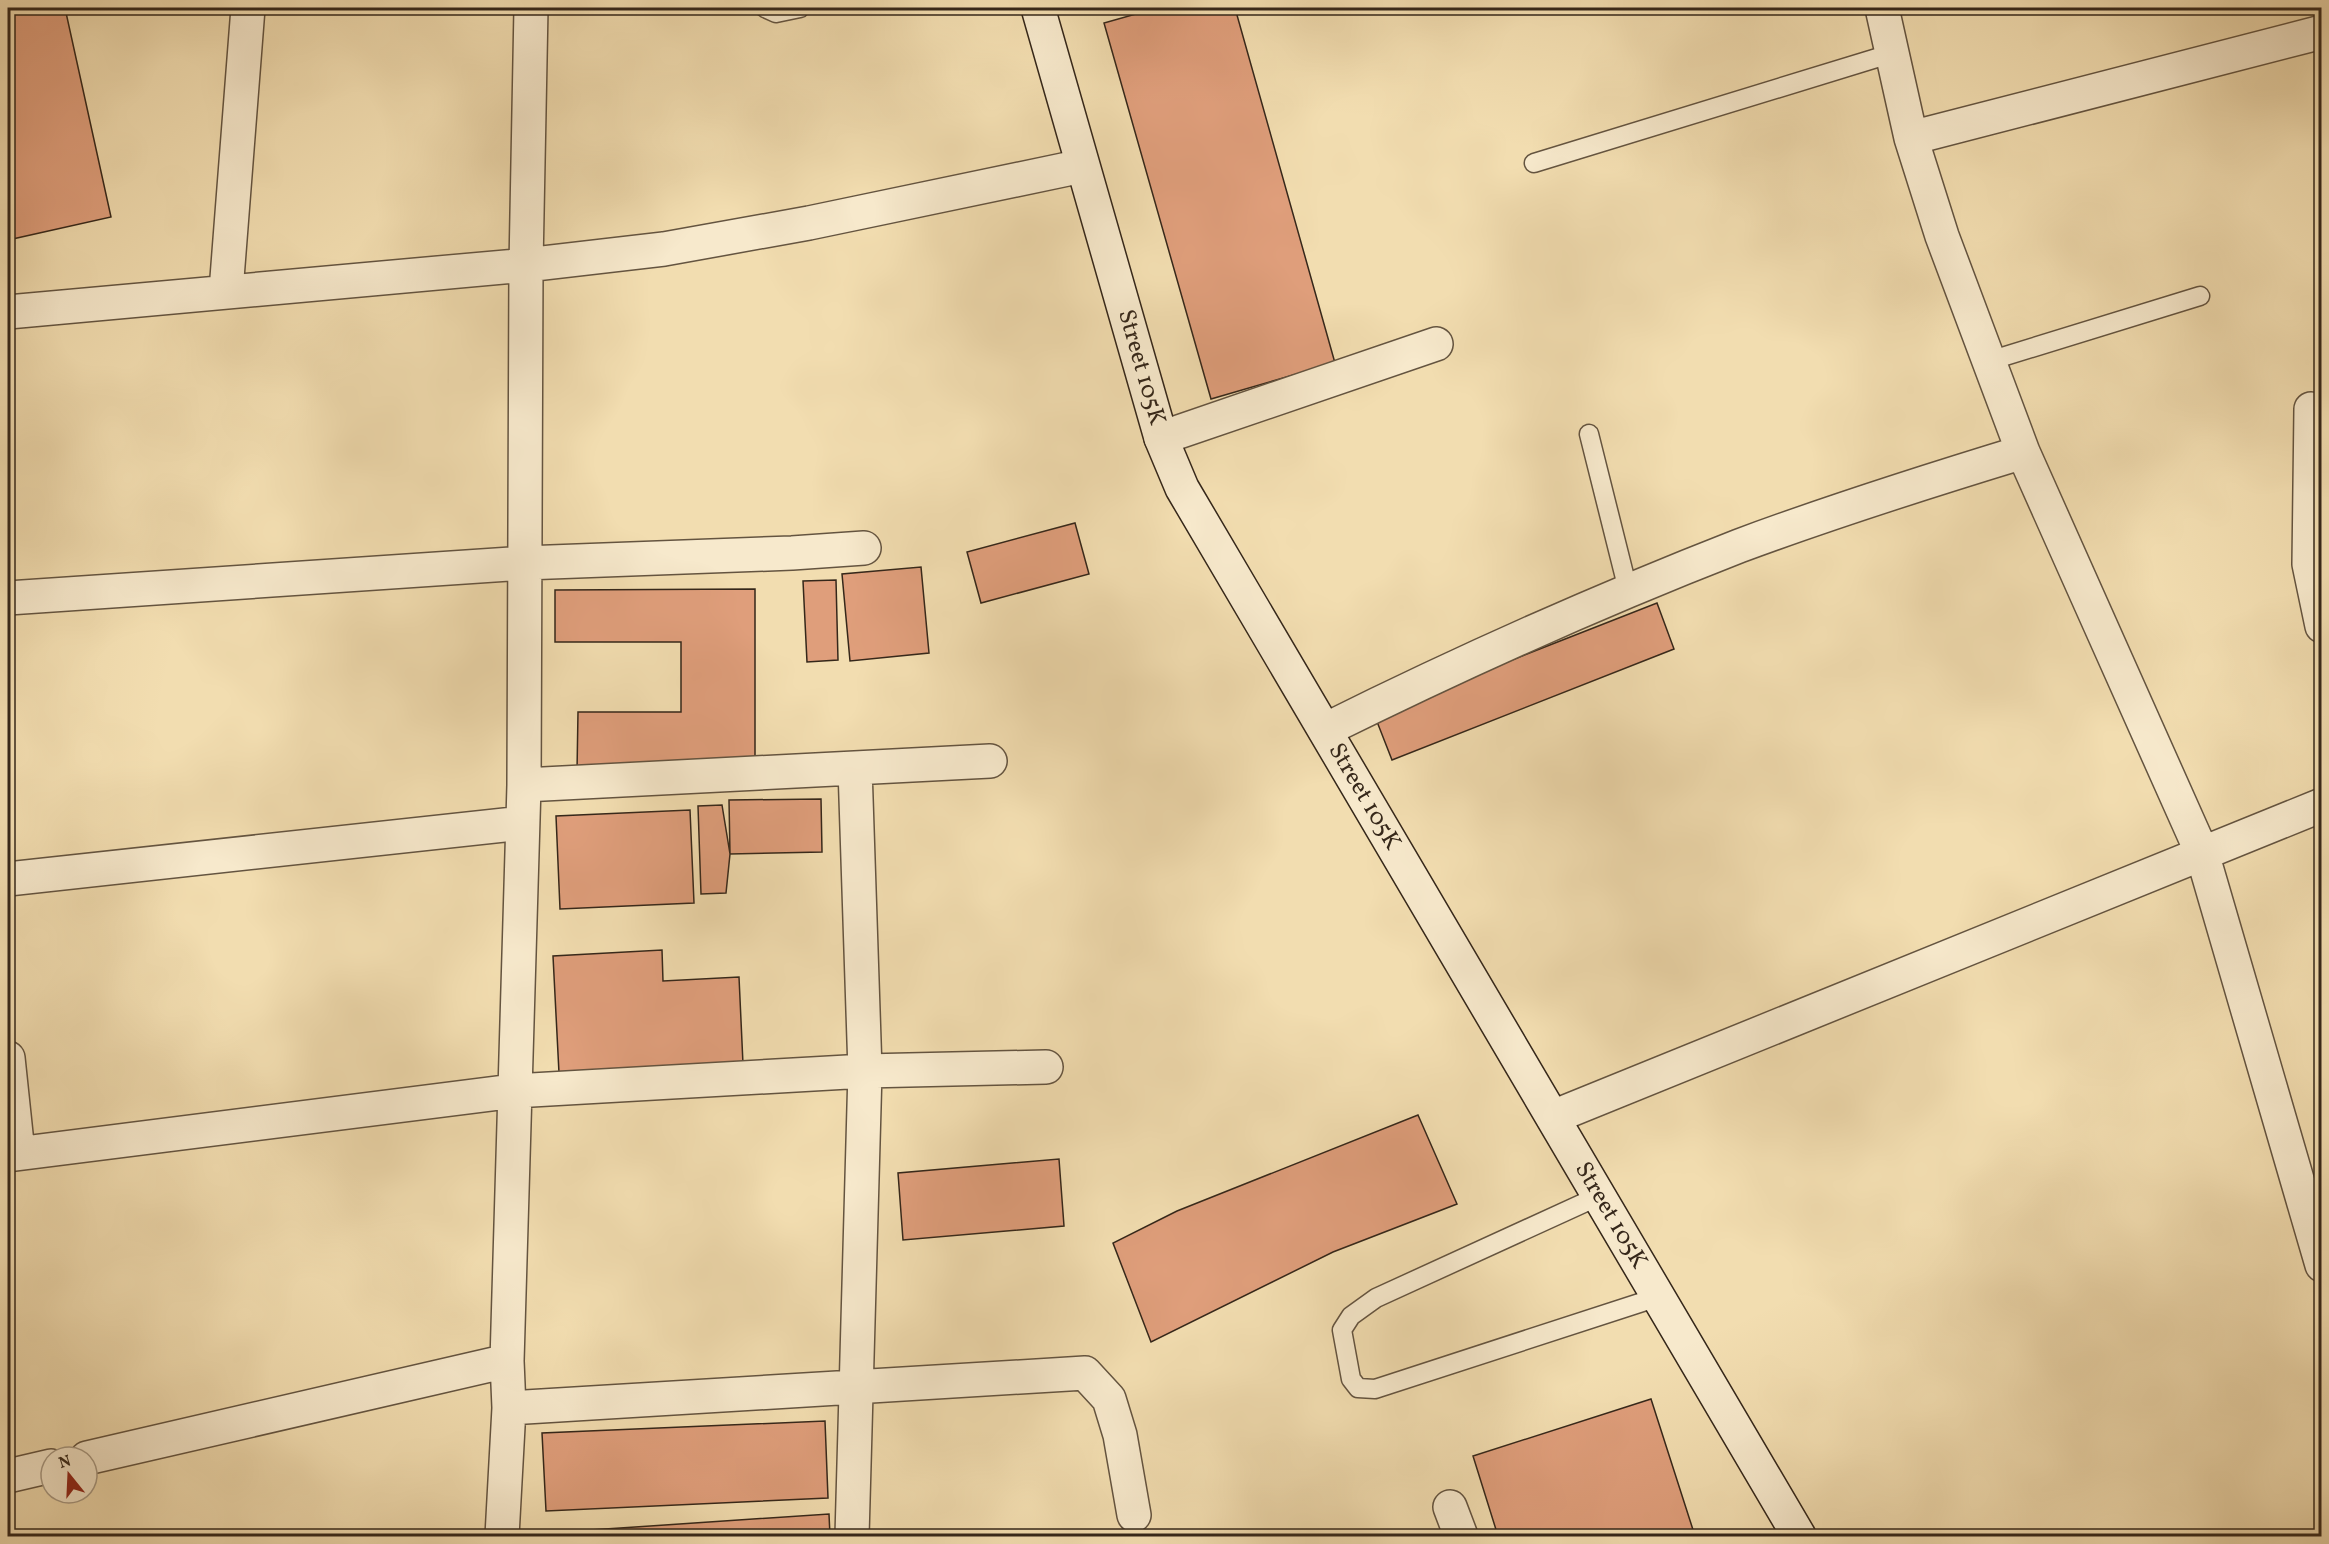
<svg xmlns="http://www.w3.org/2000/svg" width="2329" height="1544" font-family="Vollkorn,serif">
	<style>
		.building { fill: #df9e7b; stroke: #35271a; stroke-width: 1.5 }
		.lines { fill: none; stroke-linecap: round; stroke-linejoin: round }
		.service-casing { stroke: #645440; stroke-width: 21 }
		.minor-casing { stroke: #645440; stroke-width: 36 }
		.secondary-casing { stroke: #35271a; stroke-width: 36 }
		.service { stroke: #f7e9cc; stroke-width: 18 }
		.minor { stroke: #f7e9cc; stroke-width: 33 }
		.secondary { stroke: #f7e9cc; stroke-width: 33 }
		.labels { text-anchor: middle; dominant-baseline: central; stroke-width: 4.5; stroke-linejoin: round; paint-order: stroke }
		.street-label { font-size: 24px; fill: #35271a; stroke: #f7e9cc }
	</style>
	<rect width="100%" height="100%" fill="#f2ddb0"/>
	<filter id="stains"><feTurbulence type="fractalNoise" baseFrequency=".00333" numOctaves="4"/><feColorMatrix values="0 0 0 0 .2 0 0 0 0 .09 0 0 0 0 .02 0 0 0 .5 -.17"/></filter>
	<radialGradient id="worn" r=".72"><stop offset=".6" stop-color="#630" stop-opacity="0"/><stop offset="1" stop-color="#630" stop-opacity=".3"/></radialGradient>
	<path class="building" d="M8,8H65L111,217L8,240Z
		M1157,8H1235L1335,363L1211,399L1104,23Z
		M1075,523L1089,574L981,603L967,552Z
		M921,567L929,653L850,661L842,574Z
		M836,580L838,660L807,662L803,581Z
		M755,589V772H577L578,712H681V642H555V590Z
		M1657,603L1674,649L1392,760L1374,714Z
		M821,799L822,852L730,854L729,800Z
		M722,805L730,854L726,893L701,894L698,806Z
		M690,810L694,903L560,909L556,816Z
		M662,950L663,981L739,977L743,1064L559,1073L553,956Z
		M1418,1115L1457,1204L1333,1252L1151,1342L1113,1243L1177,1211Z
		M1059,1159L1064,1226L903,1240L898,1173Z
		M1651,1399L1695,1536H1498L1473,1456Z
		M825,1421L828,1498L546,1511L542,1433Z
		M829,1514L830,1536H532L531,1534Z"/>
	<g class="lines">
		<defs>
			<path id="service" d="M765,8L776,13L800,8
				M1534,163L1893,53
				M1989,361L2200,296
				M1589,434L1628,590
				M1599,1196L1376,1298L1351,1316L1342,1330L1351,1379L1358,1388L1375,1389L1658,1297"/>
			<path id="minor" d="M1882,8L1911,138L1942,236L2023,452L2202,853L2322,1265
				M1911,138L2322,32
				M226,291L248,8
				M8,312L526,265L664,249L809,223L1082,166
				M2311,409L2309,564L2322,626
				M1161,438L1436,344
				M8,598L524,563L792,553L864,548
				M1325,730C1460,663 1598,601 1739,546C1833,511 1928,481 2023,452
				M524,785L990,761
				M8,879L522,823
				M8,1058L18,1153
				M1553,1117L2322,805
				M8,1155L514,1091L865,1071L1046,1067
				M509,1408L1085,1373L1109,1399L1120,1435L1134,1515
				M87,1458L507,1361
				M8,1476L51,1466
				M1450,1507L1461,1536
				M502,1536L509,1408L507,1361L524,785L526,265L531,8
				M852,1536L865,1071L855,768"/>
			<g id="secondary">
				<path id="s1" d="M1038,8L1161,438L1182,488L1799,1536"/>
			</g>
		</defs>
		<use href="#service" class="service-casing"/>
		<use href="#minor" class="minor-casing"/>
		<use href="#secondary" class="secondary-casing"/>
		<use href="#service" class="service"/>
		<use href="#minor" class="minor"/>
		<use href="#secondary" class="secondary"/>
	</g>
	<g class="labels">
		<g class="street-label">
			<text stroke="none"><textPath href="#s1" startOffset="374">Street 105K</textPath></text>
			<text stroke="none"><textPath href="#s1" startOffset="860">Street 105K</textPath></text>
			<text stroke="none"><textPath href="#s1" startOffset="1346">Street 105K</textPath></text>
		</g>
	</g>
	<rect width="2329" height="1544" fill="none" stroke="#f2ddb0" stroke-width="30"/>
	<rect x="9" y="9" width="2311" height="1526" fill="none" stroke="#35271a" stroke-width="3"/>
	<rect x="15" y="15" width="2299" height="1514" fill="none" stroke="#35271a" stroke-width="1.5"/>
	<g transform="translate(69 1475) rotate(342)"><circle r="28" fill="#f7e9cc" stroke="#a99b85" stroke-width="1.5"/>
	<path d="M0-4.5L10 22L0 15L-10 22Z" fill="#8f2418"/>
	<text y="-9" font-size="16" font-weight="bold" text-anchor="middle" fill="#35271a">N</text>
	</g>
	<rect width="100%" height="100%" filter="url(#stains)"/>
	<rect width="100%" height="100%" fill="url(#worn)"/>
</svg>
